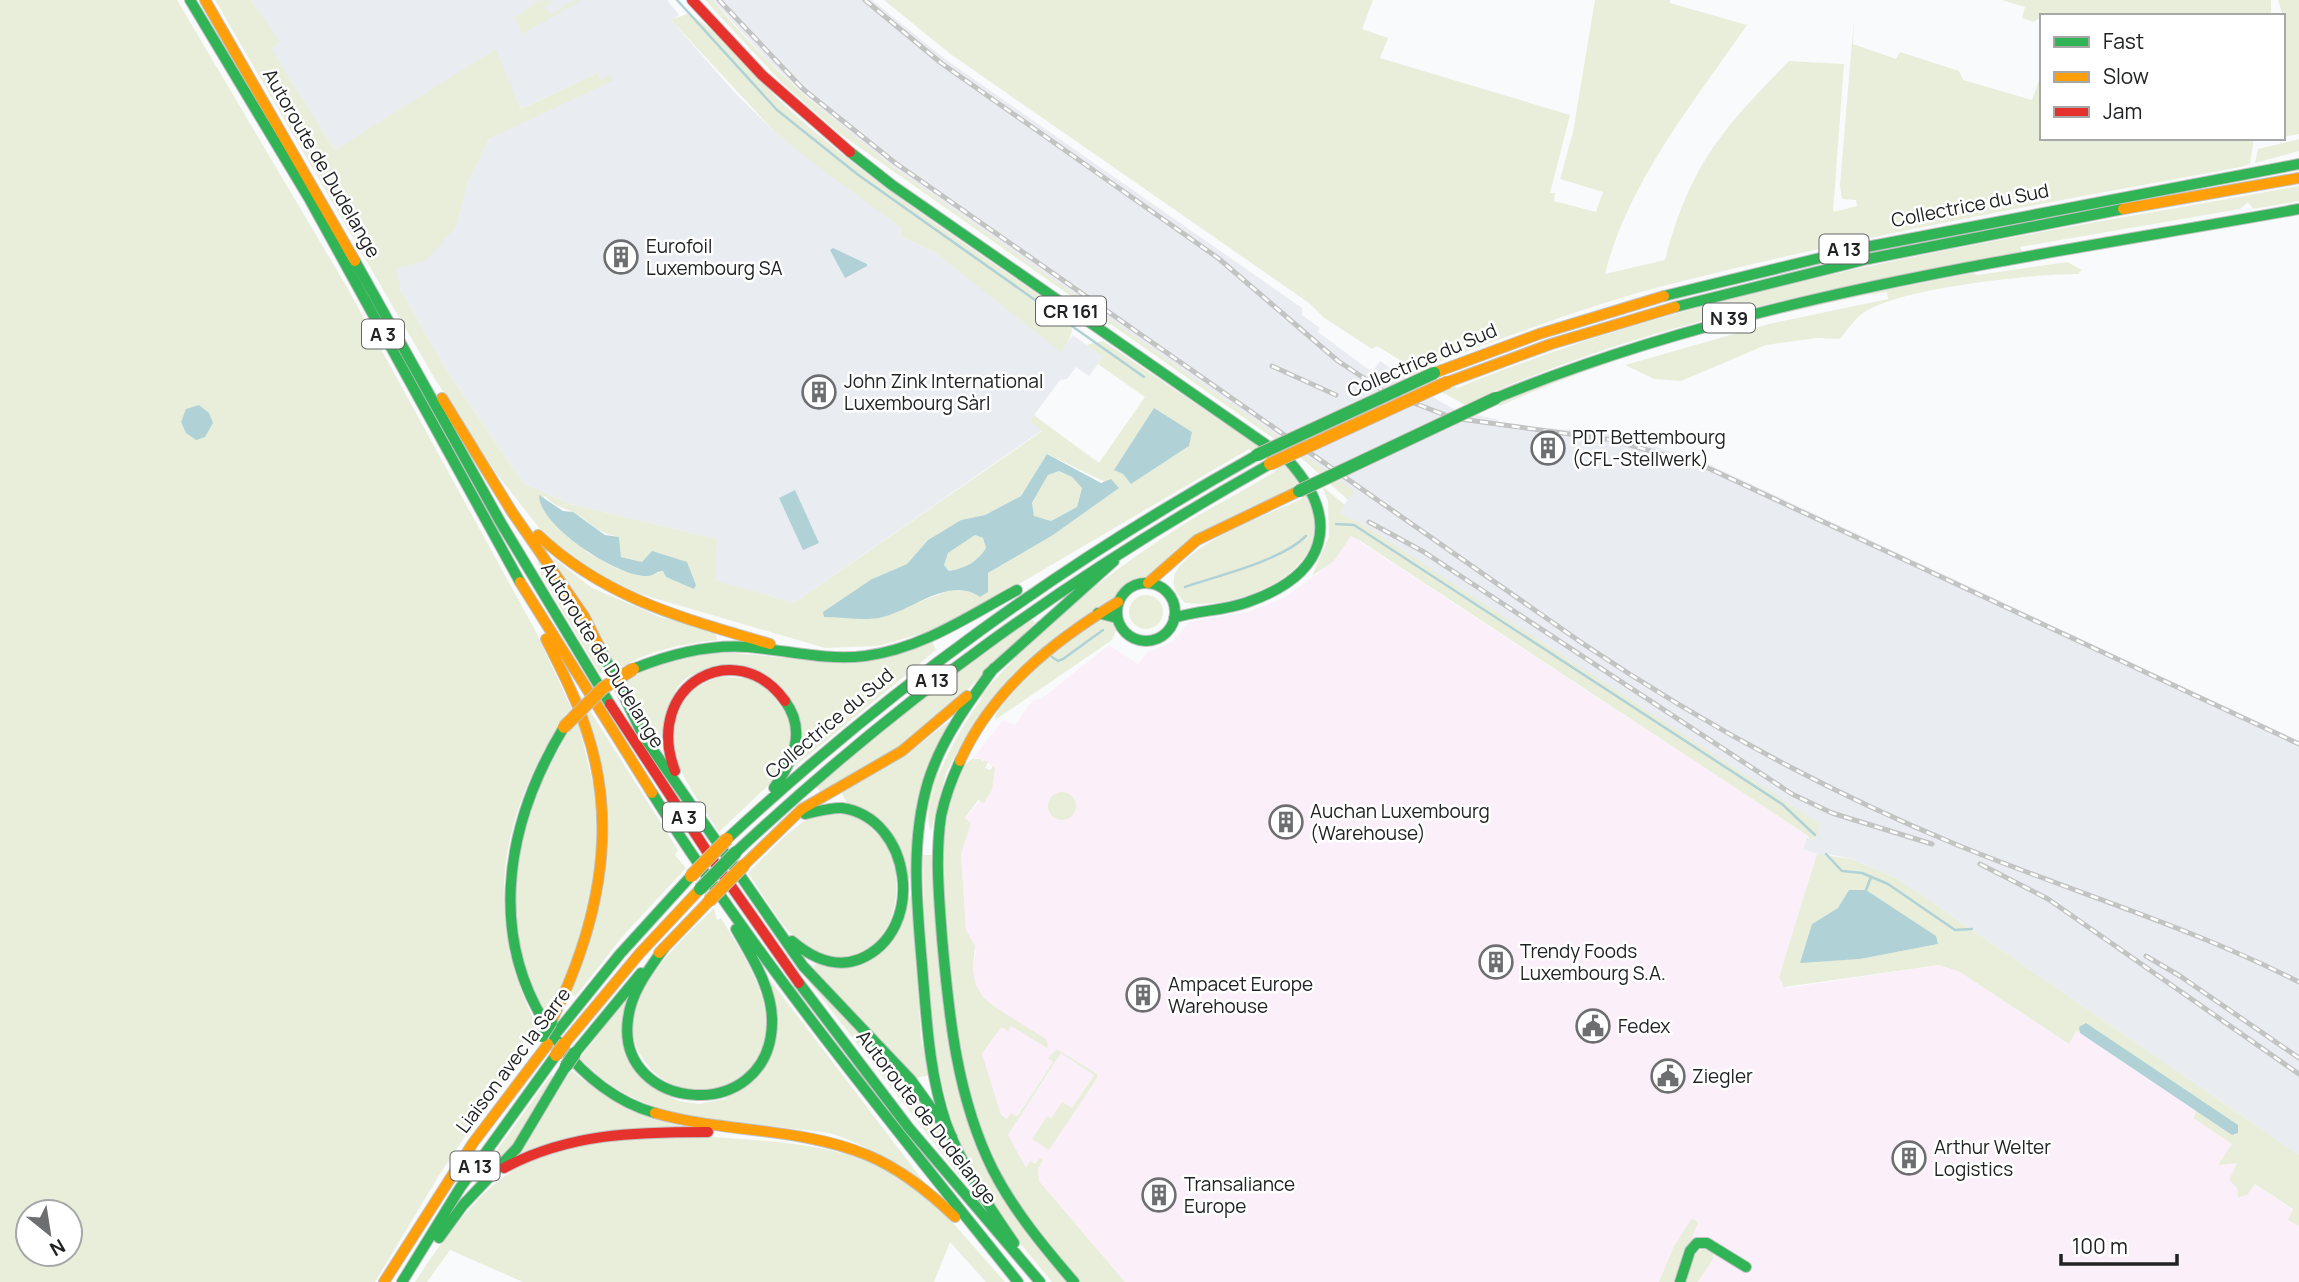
<svg xmlns="http://www.w3.org/2000/svg" width="2299" height="1282" font-family="Manrope,sans-serif">
	<style>
		.commercial { fill: #fbf0f9 }
		.built { fill: #e9ecf1 }
		.green { fill: #e9eedb; fill-rule: evenodd }
		.water { fill: #b0d2d6; fill-rule: evenodd }
		.lines { fill: none; stroke-linecap: round; stroke-linejoin: round }
		.stream { stroke: #b0d2d6; stroke-width: 2.5 }
		.fast-casing { stroke: #c0c1c2; stroke-width: 12 }
		.slow-casing { stroke: #c0c1c2; stroke-width: 12 }
		.jam-casing { stroke: #c0c1c2; stroke-width: 12 }
		.fast { stroke: #30b455; stroke-width: 10 }
		.slow { stroke: #ff9f0a; stroke-width: 10 }
		.jam { stroke: #e5322d; stroke-width: 10 }
		.rail-casing { stroke: #c2c3c3; stroke-width: 5 }
		.rail { stroke: #fff; stroke-width: 2.5; stroke-dasharray: 8; stroke-linecap: butt }
		.fast-bridge-casing { stroke: #c5bdb8; stroke-width: 14; stroke-linecap: butt }
		.slow-bridge-casing { stroke: #c5bdb8; stroke-width: 14; stroke-linecap: butt }
		.fast-bridge { stroke: #30b455; stroke-width: 12 }
		.slow-bridge { stroke: #ff9f0a; stroke-width: 12 }
		.labels { text-anchor: middle; dominant-baseline: central; stroke-width: 5; stroke-linejoin: round; paint-order: stroke }
		.shield { fill: #fff; stroke: #646465; stroke-width: 2 }
		.shield-label { font-size: 18px; font-weight: bold; fill: #212223 }
		.street-label { font-size: 19px; fill: #212223; stroke: #fff }
		.poi-label { font-size: 19px; fill: #212223; stroke: #fff; text-anchor: start }
	</style>
	<rect width="100%" height="100%" fill="#f9fafb"/>
	<path class="commercial" d="M1351,536L1807,835L1803,849L1817,854L1816,862L1779,976L1782,985L1787,988L1939,965L1960,972L2068,1043L2076,1030L2238,1125L2230,1163H2237V1168L2255,1184L2293,1210L2299,1226V1282H1698L1714,1255L1706,1247L1697,1251L1685,1282H1675L1697,1222L1673,1248L1659,1282H1125L1039,1181L1038,1169L1043,1160L1026,1168L1008,1135L1061,1053L1094,1074L1072,1109L1051,1119L1047,1116L1032,1139L1049,1150L1097,1078V1074L1056,1049L1053,1062L1017,1117L1007,1119L1001,1115L982,1055L1001,1027L1011,1025L1048,1042L995,1007L983,997L975,983L973,967L976,952L966,930L961,854L971,823L965,819L993,784L995,769L985,760L982,764L977,758L972,759L1003,720L1015,725L1033,700L1041,699L1109,645L1138,664L1148,652L1172,642L1189,622L1248,612L1284,598L1334,561Z"/>
	<path class="built" d="M251,0H667L679,15L672,21L734,92L773,130L902,228L900,236L934,252L1061,351L1073,335L1103,357L1089,376L1076,367L1067,379L1060,380L1034,415L1042,430L794,603L714,580L717,539L570,504L523,483L448,372L401,291L396,269L456,227L468,183L489,139L611,76L601,80L597,73L521,109L496,50L335,150L270,48L279,43Z
		M713,0H872L945,59L1302,308V315L1320,328L1318,332L1372,372L1380,361L1439,401L1456,410L1499,420L1494,424L1596,432L1651,445L1710,465L2299,741V1155L1898,879L1852,859L1828,854L1823,856L1803,849L1807,837L1810,840L1816,837L1364,525L1339,513L1354,491L900,172L843,129L766,59Z"/>
	<path class="green" d="M0,0H177L348,289L535,630L579,725L597,801L596,885L571,973L545,1018C539,1006 531,993 527,979C507,921 512,851 534,794C544,767 572,742 567,712C498,818 481,913 538,1029L441,1172L375,1282H0ZM28,1212H70V1254H28Z
		M215,0H251L280,42L271,49L335,150L496,49L521,109L597,73L601,80L611,75L614,80L489,139L468,183L456,227L425,261L396,269L401,291L448,372L523,483L570,504L717,539L715,580L794,603L1042,431L1030,421L1034,415L1099,463L1145,397L1098,364L1103,357L1086,345L1103,341L1286,465C1294,474 1305,484 1310,495C1340,569 1244,610 1185,603C1180,596 1172,590 1174,579C1177,547 1274,512 1302,499L1297,487L1195,536L1175,551L1162,568L1147,578L1128,585L1117,596L1068,627L1041,649L1014,677L961,744L946,773L931,831C917,801 963,723 982,698L980,696C1038,630 1106,573 1181,526C1212,506 1247,490 1278,469L1249,449L978,608L928,632L877,646L825,648L623,589L578,565L551,543L496,473L435,379ZM1189,446L1131,484L1123,474L1114,470ZM1047,454L1118,488L1053,535L988,573V592L953,589L877,618L872,579L907,564L928,540L961,520L985,515L1021,496ZM545,496C557,509 562,506 574,513C592,522 596,533 619,537L621,557L642,562L696,585L694,588L666,577L663,571L647,576L617,569L588,553L562,531L541,505Z
		M540,0L553,1L545,7L551,14L575,0H582L522,34L515,17Z
		M705,0H713C766,67 832,120 900,172L1355,491L1348,500L1306,462L1270,436L839,133L783,84Z
		M884,0H1373L1362,29L1388,38L1380,58L1570,115L1550,193H1555L1554,201L1596,212L1603,192L1560,179L1573,132L1595,0H1670V3L1747,25C1694,102 1628,182 1605,274L1665,260C1690,165 1722,129 1789,61L1844,64L1833,212L1857,206L1856,200L1842,199L1840,186L1854,18L1853,44L1896,59L1900,52L1959,71L1963,80L2032,100L2042,72V138H2254L2250,164L2241,167C2050,202 1859,236 1671,284C1588,305 1506,337 1425,367L1457,388C1724,279 2020,237 2299,186V201L2253,209L2248,202L2240,209L2020,247L2022,252L2011,256C1826,289 1634,325 1465,405L1409,374L1408,365L1377,346L1372,349L1323,317L1309,303L949,53Z
		M2002,0H2271V16H2042L2034,22L2022,18L2025,7Z
		M2278,0H2299V134L2283,137V16Z
		M687,14C709,19 770,93 792,112C877,188 975,250 1068,315C1075,332 1072,336 1061,352L934,252L900,236L902,228L813,163L773,130L671,20Z
		M2299,139V151L2255,163L2258,149Z
		M2067,262L2082,270L2078,274C2031,274 1904,288 1866,311C1855,318 1848,329 1840,339L1817,338L1766,345L1681,381L1654,379L1625,365L1769,324L1888,299L1887,292C1858,295 1828,304 1799,310C1696,332 1596,363 1500,406L1498,403C1650,336 1810,305 1972,273L1978,275Z
		M1059,471L1072,477L1082,488L1077,507L1051,521L1033,516L1032,504L1048,475Z
		M1322,486L1345,505L1340,513L1364,525L1820,824L1816,837L1810,840L1807,835L1362,542L1351,536L1334,561L1312,576L1329,536L1328,501Z
		M975,535L983,538L986,548C977,562 966,568 949,571L944,565L948,553Z
		M536,554L588,635L604,671L600,674L541,575Z
		M554,558L592,588L660,617L715,631L717,640C680,644 645,651 614,672L553,560Z
		M1129 612a17 17 0 1 1 34 0a17 17 0 1 1-34 0Z
		M1030,617L1035,623L934,723L899,749L821,792L816,787L923,697Z
		M1100,618L1113,621L1117,627L1112,640L995,720C997,691 1076,635 1100,618Z
		M932,641L936,650L793,768L800,746L774,681C736,674 682,652 670,707C668,719 667,738 659,747L620,684L655,665L686,656L722,652L843,663Z
		M718,677L745,678L767,687L790,720L792,740L778,776L719,832C684,780 632,712 718,677Z
		M575,687L678,850L675,855L686,868L622,937L575,997L571,993L607,829Z
		M948,722L952,724L909,880L903,859L848,806L841,791L911,751Z
		M972,759H981L982,763L984,760L988,762L985,768L990,770L993,766L995,769L992,790L984,803L978,800L965,818L971,823L961,854L966,930L975,946L973,967L975,983L983,997L995,1007L1046,1039L1048,1045L1047,1048L1011,1026L1008,1031L1001,1027L982,1054L1001,1115L1007,1119L1011,1113L1017,1117L1053,1062L1048,1058L1057,1049L1097,1074V1078L1049,1150L1032,1139L1047,1116L1051,1118L1062,1102L1072,1108L1094,1075L1061,1053L1008,1135L1026,1168L1030,1161L1035,1164L1040,1158L1043,1160L1038,1169L1039,1181L1125,1282H1080C1033,1230 992,1174 971,1107C952,1048 918,795 972,759Z
		M1048 806a14 14 0 1 1 28 0a14 14 0 1 1-28 0Z
		M839,812C847,815 857,817 864,821C927,860 891,990 817,953C811,950 804,947 799,942C779,923 764,896 748,873L786,835L808,818Z
		M1817,854L1852,859L1898,879L2299,1155V1226L2288,1220L2293,1209L2255,1184L2247,1195L2238,1197L2237,1188L2229,1180L2237,1163L2218,1165L2232,1144L2193,1118L2197,1111L2232,1135L2238,1133L2078,1030L2080,1033L2076,1031L2069,1044L1960,972L1939,965L1784,987L1779,977ZM1838,908L1938,944L1860,959L1801,962L1812,924Z
		M923,855H934C946,1035 940,1139 1068,1282H1052C1031,1256 1008,1230 990,1202C925,1102 925,969 923,855Z
		M912,893L921,1038L929,1075L917,1078L868,1028L858,1036L919,1098L947,1144L962,1179L807,979L816,963C884,977 887,945 912,893Z
		M714,908L717,920L721,918C739,948 763,982 766,1019C771,1093 676,1118 640,1054C632,1041 631,1022 636,1008C650,967 684,938 714,908Z
		M764,972L924,1182C895,1165 862,1142 829,1133C816,1130 800,1130 787,1128C708,1118 639,1121 580,1058L632,991L623,1025L655,1089L679,1101L699,1104L725,1099L768,1060Z
		M571,1070C609,1101 638,1116 685,1127L520,1153Z
		M551,1075L554,1077L522,1134L477,1185L474,1182Z
		M693,1136C766,1141 861,1141 920,1191C951,1218 977,1251 1005,1282H986L950,1242L934,1282H523L450,1250L427,1282H415C501,1151 541,1140 693,1136Z
		M1692,1218L1698,1222L1675,1282H1659L1673,1248Z
		M1706,1247L1713,1251V1259L1698,1282H1685L1694,1254Z"/>
	<path class="water" d="M833,248L867,264V266L845,278L830,250Z
		M199,405L209,413L213,423L205,437L196,440L186,433L181,422L186,409Z
		M1154,408L1192,432L1189,446L1131,484L1123,474L1114,470Z
		M1047,454L1101,483L1111,479L1119,488L1053,535L988,573V592L980,597C949,575 911,612 879,618C862,621 842,617 824,617L823,612L872,579L907,564L928,540L961,520L985,515L1021,496ZM1059,471L1072,477L1082,488L1077,507L1051,521L1034,516L1032,503L1048,475ZM975,535L983,538L986,548C977,562 966,568 949,571L944,565L948,553Z
		M795,490L819,543L803,550L779,498Z
		M539,495L563,511L573,512L605,535L619,537L621,557L642,562L652,551L687,562L696,585L694,589L666,577L663,571C657,571 653,576 648,576C618,578 538,525 539,495Z
		M1849,890H1866L1936,936L1938,944L1860,959L1800,963L1812,924L1838,908Z
		M2086,1023L2238,1125V1133L2232,1135L2080,1033L2079,1027Z"/>
	<g class="lines">
		<path class="stream" d="M677,0L777,110L857,174L1144,377
			M1336,524L1354,525L1782,804L1815,835
			M1185,587C1219,575 1281,561 1306,536
			M1052,657L1058,661L1063,659L1103,630
			M1826,854L1842,871L1862,873L1888,884L1955,930L1972,929
			M1866,890L1871,877"/>
		<defs>
			<path id="fast" d="M190,0L310,200L520,582
				M850,152L892,185L1288,460C1344,522 1325,575 1248,602C1224,611 1198,610 1174,618
				M355,261L501,523L610,704
				M1664,296L1861,248L2299,164
				M1675,307L1868,259L2123,209
				M1496,398C1751,293 2029,258 2299,209
				M1117 612a29 29 0 1 1 58 0a29 29 0 1 1-58 0Z
				M1098,613L1117,618
				M601,650L644,737L803,966L911,1080L952,1137
				M994,668C968,703 941,740 928,782C909,846 918,913 923,977C927,1026 930,1076 946,1123C962,1167 988,1205 1014,1243
				M633,669C670,654 708,644 748,647C787,650 826,661 865,656C921,649 969,616 1017,590
				M988,674L1114,561
				M564,727C503,828 484,947 561,1046C584,1076 618,1103 655,1113
				M960,761C952,778 945,797 941,816C935,856 939,897 942,938C949,1017 957,1098 993,1170C1014,1211 1044,1247 1074,1282
				M774,788C793,761 807,731 785,701
				M652,793C761,965 891,1123 1018,1282
				M727,839C892,686 1060,565 1257,455
				M736,852C904,695 1070,576 1270,464
				M792,941C812,958 835,969 860,959C927,931 912,818 842,808C831,807 816,812 805,814
				M664,948C649,969 631,992 628,1019C615,1113 770,1126 772,1023C773,990 752,957 736,929
				M799,983L909,1128L1040,1282
				M557,1032L620,954L691,876
				M575,1053L641,973
				M439,1238L463,1205L517,1148L566,1066
				M402,1282L460,1188L556,1055
				M1680,1282L1690,1251L1697,1243H1707L1746,1267"/>
			<path id="slow" d="M205,0L355,261
				M2123,209L2299,178
				M1434,373L1539,334L1664,296
				M1448,382L1551,344L1675,307
				M442,398L512,512L584,616L601,650
				M538,535C606,599 683,618 770,644
				M520,582L652,793
				M1148,583L1197,540L1299,491
				M546,639C561,669 577,700 587,732C620,832 596,931 551,1022
				M960,761C992,690 1053,641 1118,602
				M744,865L802,809L902,751L967,696
				M659,953L709,901
				M565,1043L640,953L700,889
				M655,1113C724,1133 800,1127 867,1155C901,1169 929,1192 955,1217
				M384,1282L473,1143L548,1044"/>
			<path id="jam" d="M692,0L762,75L850,152
				M610,704L710,856L799,983
				M675,771C642,684 737,634 785,701
				M504,1168C569,1133 636,1132 708,1132"/>
		</defs>
		<use href="#fast" class="fast-casing"/>
		<use href="#slow" class="slow-casing"/>
		<use href="#jam" class="jam-casing"/>
		<use href="#fast" class="fast"/>
		<use href="#slow" class="slow"/>
		<use href="#jam" class="jam"/>
		<defs>
			<path id="rail" d="M719,0L803,89L894,162L1582,643C1700,722 1824,790 1955,844C2069,891 2189,926 2299,982
				M865,0L941,63L1218,258L1338,361L1385,392L1453,418L1613,440L1708,468L2299,744
				M1272,366L1336,395
				M1369,522L1424,552L1792,794L1832,813L1932,844
				M1980,864L2048,899L2299,1074
				M2146,956L2180,976L2299,1058"/>
		</defs>
		<use href="#rail" class="rail-casing"/>
		<use href="#rail" class="rail"/>
		<defs>
			<path id="fast-bridge" d="M1257,455L1434,373
				M1299,491L1496,398
				M700,889L736,852
				M542,1036L551,1022
				M566,1066L575,1053"/>
			<path id="slow-bridge" d="M1270,464L1448,382
				M564,727L603,688L633,669
				M691,876L727,839
				M709,901L744,865
				M556,1055L565,1043"/>
		</defs>
		<use href="#fast-bridge" class="fast-bridge-casing"/>
		<use href="#slow-bridge" class="slow-bridge-casing"/>
		<use href="#fast-bridge" class="fast-bridge"/>
		<use href="#slow-bridge" class="slow-bridge"/>
	</g>
	<defs>
		<symbol id="building-ring" viewBox="-11 -11 22 22"><circle r="9.5" fill="#fff" stroke="#6d6e6f" stroke-width="1.5"/><path d="M-4-6H4V6H1V3H-1V6H-4ZM-2.5-4.3h1.7v1.8h-1.7ZM.8-4.3h1.7v1.8H.8ZM-2.5-1h1.7V.8h-1.7ZM.8-1h1.7V.8H.8Z" fill="#6d6e6f"/></symbol>
		<symbol id="civic-ring" viewBox="-11 -11 22 22"><circle r="9.5" fill="#fff" stroke="#6d6e6f" stroke-width="1.5"/><path d="M-.6-6.5H3V-4.5H.6V-3L4-1V1h2V6H-6V1h2V-1L-.6-3ZM-1.2 2.5V6h2.4V2.5Z" fill="#6d6e6f"/></symbol>
	</defs>
	<g fill-rule="evenodd">
		<use href="#building-ring" x="602" y="238" width="38" height="38"/>
		<use href="#building-ring" x="800" y="373" width="38" height="38"/>
		<use href="#building-ring" x="1529" y="429" width="38" height="38"/>
		<use href="#building-ring" x="1267" y="803" width="38" height="38"/>
		<use href="#building-ring" x="1477" y="943" width="38" height="38"/>
		<use href="#building-ring" x="1124" y="976" width="38" height="38"/>
		<use href="#civic-ring" x="1574" y="1007" width="38" height="38"/>
		<use href="#civic-ring" x="1649" y="1057" width="38" height="38"/>
		<use href="#building-ring" x="1890" y="1139" width="38" height="38"/>
		<use href="#building-ring" x="1140" y="1176" width="38" height="38"/>
	</g>
	<g class="labels">
		<g class="shield">
			<rect x="1819.5" y="234.5" width="49" height="29" rx="5"/>
			<rect x="1036" y="296.5" width="70" height="29" rx="5"/>
			<rect x="1703" y="303.5" width="52" height="29" rx="5"/>
			<rect x="362" y="319.5" width="42" height="29" rx="5"/>
			<rect x="907.5" y="665.5" width="49" height="29" rx="5"/>
			<rect x="663" y="802.5" width="42" height="29" rx="5"/>
			<rect x="450.5" y="1151.5" width="49" height="29" rx="5"/>
		</g>
		<g class="shield-label">
			<text x="1844" y="249">A 13</text>
			<text x="1071" y="311">CR 161</text>
			<text x="1729" y="318">N 39</text>
			<text x="383" y="334">A 3</text>
			<text x="932" y="680">A 13</text>
			<text x="684" y="817">A 3</text>
			<text x="475" y="1166">A 13</text>
		</g>
		<g class="street-label">
			<text transform="translate(322 163) rotate(60)">Autoroute de Dudelange</text>
			<text transform="translate(1970 205) rotate(-11)">Collectrice du Sud</text>
			<text transform="translate(1422 360) rotate(-23)">Collectrice du Sud</text>
			<text transform="translate(603 655) rotate(58)">Autoroute de Dudelange</text>
			<text transform="translate(829 723) rotate(-40)">Collectrice du Sud</text>
			<text transform="translate(513 1060) rotate(-53)">Liaison avec la Sarre</text>
			<text transform="translate(927 1117) rotate(52)">Autoroute de Dudelange</text>
		</g>
		<g class="poi-label">
			<text x="646" y="246">Eurofoil<tspan x="646" dy="22">Luxembourg SA</tspan></text>
			<text x="844" y="381">John Zink International<tspan x="844" dy="22">Luxembourg Sàrl</tspan></text>
			<text x="1572" y="437">PDT Bettembourg<tspan x="1572" dy="22">(CFL-Stellwerk)</tspan></text>
			<text x="1310" y="811">Auchan Luxembourg<tspan x="1310" dy="22">(Warehouse)</tspan></text>
			<text x="1520" y="951">Trendy Foods<tspan x="1520" dy="22">Luxembourg S.A.</tspan></text>
			<text x="1168" y="984">Ampacet Europe<tspan x="1168" dy="22">Warehouse</tspan></text>
			<text x="1618" y="1026">Fedex</text>
			<text x="1692" y="1076">Ziegler</text>
			<text x="1934" y="1147">Arthur Welter<tspan x="1934" dy="22">Logistics</tspan></text>
			<text x="1184" y="1184">Transaliance<tspan x="1184" dy="22">Europe</tspan></text>
		</g>
	</g>
	<rect x="2040" y="14" width="245" height="126" fill="#ffffff" stroke="#a6a7a7" stroke-width="2"/>
	<rect x="2054" y="37" width="35" height="10" fill="#30b455" stroke="#a6a7a7" stroke-width="2"/>
	<text x="2103" y="49" font-size="21" fill="#212223">Fast</text>
	<rect x="2054" y="72" width="35" height="10" fill="#ff9f0a" stroke="#a6a7a7" stroke-width="2"/>
	<text x="2103" y="84" font-size="21" fill="#212223">Slow</text>
	<rect x="2054" y="107" width="35" height="10" fill="#e5322d" stroke="#a6a7a7" stroke-width="2"/>
	<text x="2103" y="119" font-size="21" fill="#212223">Jam</text>
	<g transform="translate(49 1233) rotate(150)"><circle r="33" fill="#ffffff" stroke="#a6a7a7" stroke-width="2"/>
	<path d="M0-5L12 26L0 18L-12 26Z" fill="#6d6e6f"/>
	<text y="-10" font-size="19" font-weight="bold" text-anchor="middle" fill="#212223">N</text>
	</g>
	<path d="M2061 1254v10h116v-10" fill="none" stroke="#212223" stroke-width="3.5"/>
	<text x="2072" y="1254" font-size="21" fill="#212223" stroke="#ffffff" stroke-width="5" paint-order="stroke">100 m</text>
</svg>
